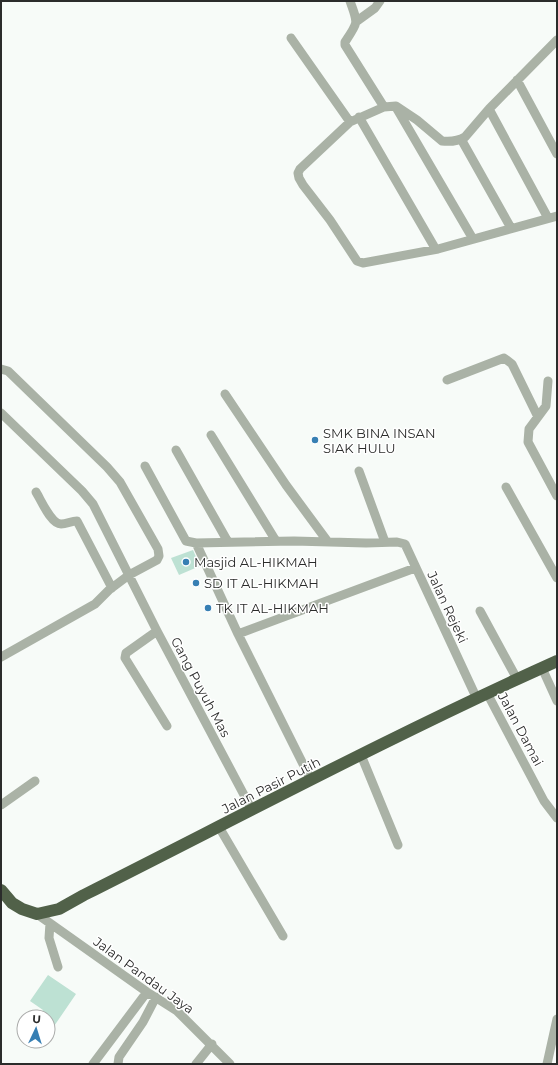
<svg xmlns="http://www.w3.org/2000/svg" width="558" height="1065" font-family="Montserrat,sans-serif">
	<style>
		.building { fill: #bde1d3 }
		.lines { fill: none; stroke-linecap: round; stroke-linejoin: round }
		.minor { stroke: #aab2a6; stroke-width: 9 }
		.highway { stroke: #516149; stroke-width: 12 }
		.poi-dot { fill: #377fb3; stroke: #fff; stroke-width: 1.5 }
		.labels { text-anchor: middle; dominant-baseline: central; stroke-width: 3; stroke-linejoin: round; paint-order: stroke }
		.poi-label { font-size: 13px; fill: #2b2c2b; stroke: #fff; text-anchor: start }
		.street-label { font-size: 13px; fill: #2b2c2b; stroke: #fff }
	</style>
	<rect width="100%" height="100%" fill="#f7fbf8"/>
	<path class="building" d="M193,550L200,566L179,575L171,558Z
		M48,975L76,994L48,1035V1017H38L43,1010L30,1001Z"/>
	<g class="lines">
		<path class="minor" d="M350,1C358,24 359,21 345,42V45L384,107
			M357,21L375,8L380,1
			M291,38L350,122
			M557,40L489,109L465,137C458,141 450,142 442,141L417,120L396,106L384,107L350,122L300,169L298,173L299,178L303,185L330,220L357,261L363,263L438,249L557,216
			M517,80L557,154
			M397,109L473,239
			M489,109L548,218
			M359,117L435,248L438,249
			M461,139L511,228
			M1,369L8,371L107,467L120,482L158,549L159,556L157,560L129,575L109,590L95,604L1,657
			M447,380L504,358L512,364L538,417
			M548,381L546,406L529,429L528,442L557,496
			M225,394L286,485L328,542
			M1,413L82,491L93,504L157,631L252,810
			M211,435L276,541
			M176,450L228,542
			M145,466L186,541L196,543L294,541L366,543L397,542L405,544L477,699
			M359,471L385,542
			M506,487L557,578
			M36,492C41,500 51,524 61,524C67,524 71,521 77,521L112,588
			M196,543L238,634L311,780
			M480,611L517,679
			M157,631L126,653L125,658L167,726
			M238,634L415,568
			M542,668L557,701
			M487,693L544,801L557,818
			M361,755L398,845
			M1,805L35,781
			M219,827L283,936
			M37,914L147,992L177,1011L230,1064
			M50,923L49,938L58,967
			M93,1064L147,992
			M118,1064L119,1057L143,1022L156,997
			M196,1064L212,1044
			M547,1064L557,1019"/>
		<path class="highway" d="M1,890L12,903L22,909L37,914L59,909L84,895C241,816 397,733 557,661"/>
	</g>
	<g class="poi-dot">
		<circle cx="315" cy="440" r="4"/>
		<circle cx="186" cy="562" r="4"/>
		<circle cx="196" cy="583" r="4"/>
		<circle cx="208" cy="608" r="4"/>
	</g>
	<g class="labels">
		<g class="poi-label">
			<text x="323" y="433">SMK BINA INSAN<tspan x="323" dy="15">SIAK HULU</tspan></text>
			<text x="194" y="562">Masjid AL-HIKMAH</text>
			<text x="204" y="583">SD IT AL-HIKMAH</text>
			<text x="216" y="608">TK IT AL-HIKMAH</text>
		</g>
		<g class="street-label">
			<text transform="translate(448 607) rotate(65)">Jalan Rejeki</text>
			<text transform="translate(201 687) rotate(62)">Gang Puyuh Mas</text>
			<text transform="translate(521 729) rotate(62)">Jalan Damai</text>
			<text transform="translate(271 785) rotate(-27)">Jalan Pasir Putih</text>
			<text transform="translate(144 975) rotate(36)">Jalan Pandau Jaya</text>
		</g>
	</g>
	<rect width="558" height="1065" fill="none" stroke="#2b2c2b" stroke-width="4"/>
	<g transform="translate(36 1029) rotate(4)"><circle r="19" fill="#ffffff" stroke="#aaabaa"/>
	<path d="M0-3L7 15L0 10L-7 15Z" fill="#377fb3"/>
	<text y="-6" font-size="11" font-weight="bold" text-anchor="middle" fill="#2b2c2b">U</text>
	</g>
</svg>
